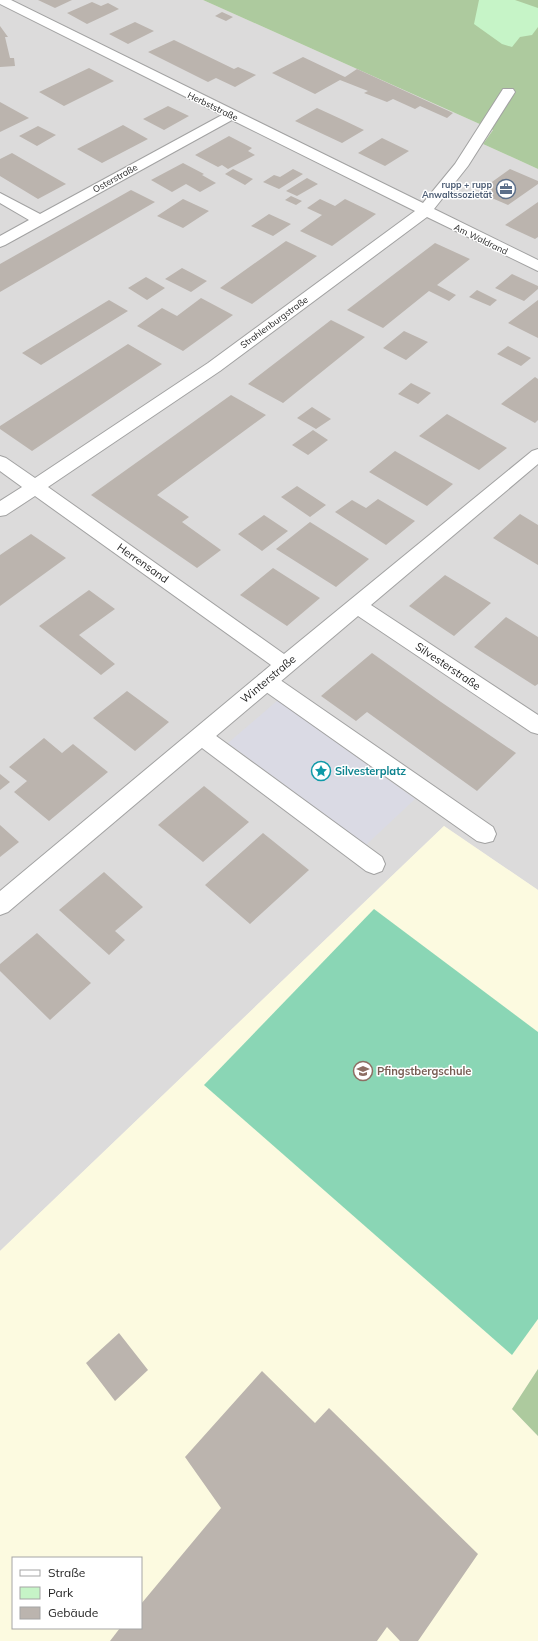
<svg xmlns="http://www.w3.org/2000/svg" width="538" height="1641" font-family="Mulish,sans-serif">
	<style>
		.residential { fill: #dcdbdb }
		.education { fill: #fcfae0; fill-rule: evenodd }
		.forest { fill: #adca9e }
		.park { fill: #c6f4c7 }
		.pitch { fill: #8ad6b5 }
		.plaza { fill: #dadae4 }
		.building { fill: #bbb4ae }
		.lines { fill: none; stroke-linecap: round; stroke-linejoin: round }
		.lane-casing { stroke: #a2a2a2; stroke-width: 2 }
		.street-casing { stroke: #a2a2a2; stroke-width: 2 }
		.lane { fill: #fff; fill-rule: evenodd }
		.street { fill: #fff; fill-rule: evenodd }
		.labels { text-anchor: middle; dominant-baseline: central; stroke-width: 3; stroke-linejoin: round; paint-order: stroke }
		.far-street-label { font-size: 9px; fill: #1e1e1e; stroke: #fff }
		.far-service-label { font-size: 9px; font-weight: bold; fill: #4e5e75; stroke: #fff; text-anchor: end }
		.street-label { font-size: 11px; fill: #1e1e1e; stroke: #fff }
		.culture-label { font-size: 11px; font-weight: bold; fill: #0d838f; stroke: #fff; text-anchor: start }
		.education-label { font-size: 11px; font-weight: bold; fill: #785e54; stroke: #fff; text-anchor: start }
	</style>
	<rect width="100%" height="100%" fill="#eeebe5"/>
	<path class="residential" d="M0,0H203L493,130L483,144L538,169V890L444,826L0,1251Z"/>
	<path class="education" d="M444,826L538,890V1369L512,1409L538,1436V1641H0V1251ZM13,1558H141V1628H13Z"/>
	<path class="forest" d="M203,0H538V169L483,144L493,130Z
		M538,1369V1436L512,1409Z"/>
	<path class="park" d="M479,0H515L538,8V27L532,35L520,37L512,47L502,44L474,24Z"/>
	<path class="pitch" d="M374,909L538,1032V1319L512,1355L204,1085Z"/>
	<path class="plaza" d="M278,700L415,799L366,845L228,743Z"/>
	<path class="building" d="M38,0H72L55,8Z
		M92,2L101,6L108,3L119,9L87,24L67,13Z
		M222,12L233,17L226,21L215,16Z
		M135,22L154,31L128,44L109,34Z
		M0,26L8,37H5L10,58H14L15,66L0,67Z
		M174,40L234,69L238,67L256,75L235,87L216,78L208,82L148,52Z
		M303,57L345,77L357,69L453,113L447,118L420,106L415,109L393,99L387,102L364,93L368,91L340,80L315,94L272,73Z
		M89,68L114,81L64,106L39,92Z
		M0,102L29,118L0,132Z
		M168,106L189,116L164,130L143,119Z
		M317,108L341,119L364,130L342,143L295,121Z
		M123,125L148,139L102,163L77,149Z
		M38,126L56,135L37,146L19,136Z
		M229,136L252,148L248,151L255,155L228,169L222,165L218,167L195,155Z
		M382,138L409,151L385,166L358,153Z
		M12,153L38,168L66,184L38,199L0,176V159Z
		M183,163L204,174L202,175L216,183L200,192L186,184L172,192L151,180Z
		M233,169L253,179L245,185L225,174Z
		M293,169L303,174L279,189L263,182L274,175L280,177Z
		M510,169L538,181V184L508,205L478,192Z
		M307,178L318,184L297,196L286,191Z
		M131,190L155,202L0,292V264Z
		M291,196L302,201L296,205L285,200Z
		M183,199L209,211L183,228L157,216Z
		M320,199L335,206L345,199L376,214L332,246L300,231L322,215L307,208Z
		M538,202V237L535,239L505,225Z
		M269,214L291,224L273,236L251,226Z
		M286,241L317,256L252,304L220,288Z
		M435,243L470,259L437,285L456,295L449,301L429,291L383,328L347,310Z
		M182,268L207,281L191,292L165,279Z
		M512,274L538,286V289L524,301L495,288Z
		M146,277L165,288L147,300L128,288Z
		M477,290L497,300L490,306L469,297Z
		M201,298L233,315L183,351L137,326L162,308L177,316Z
		M109,300L128,311L41,365L22,353Z
		M538,300V338L508,323Z
		M331,320L365,337L283,403L248,384Z
		M404,331L428,342L406,360L383,348Z
		M128,344L162,364L32,451L0,429V426Z
		M508,346L531,358L521,366L497,354Z
		M535,377L538,379V420L535,423L501,404Z
		M411,383L431,393L418,404L398,394Z
		M231,395L266,415L157,495L189,517L182,522L221,550L197,568L91,495Z
		M312,407L331,419L316,429L297,418Z
		M447,414L507,448L479,470L419,436Z
		M313,430L328,440L308,455L292,445Z
		M395,451L453,484L427,506L369,472Z
		M297,486L326,505L310,517L281,497Z
		M378,499L415,521L386,545L335,512L352,500L366,508Z
		M520,514L538,525V565L493,538Z
		M264,515L288,531L262,551L238,534Z
		M310,522L369,559L336,587L276,549Z
		M31,534L66,558L0,606V555Z
		M273,568L320,598L287,626L240,595Z
		M445,575L491,603L454,636L409,606Z
		M89,590L115,609L79,635L115,664L101,675L39,626Z
		M506,617L538,637V684L535,686L474,647Z
		M372,653L441,702L516,753L477,791L367,712L356,721L321,696Z
		M127,691L169,722L135,751L93,718Z
		M44,738L62,753L73,744L108,772L49,821L14,792L27,781L9,767Z
		M0,774L10,782L0,790Z
		M204,786L249,822L203,862L158,825Z
		M0,825L19,842L0,857Z
		M263,833L309,870L250,924L205,885Z
		M104,872L143,907L115,931L125,940L109,955L59,910Z
		M37,933L91,983L50,1020L0,971V964Z
		M119,1333L148,1370L115,1401L86,1363Z
		M262,1371L315,1423L329,1408L478,1554L418,1641H400L387,1627L377,1641H110L120,1628H141V1604L221,1508L185,1457Z"/>
	<g class="lines">
		<defs>
			<path id="lane" d="M266,673L273,675L493,827L496,834L493,841L485,843L477,841L259,687L256,681L259,675Z
				M201,728L208,730L382,857L385,864L382,871L374,874L366,871L194,742L190,736L194,730Z"/>
			<path id="street" d="M0,0H11L423,203L455,164L503,89H513L515,92L468,166L434,209L538,260V271L427,217L220,371L48,487L284,654L532,451L538,449V464L371,605L538,715V734L531,732L358,616L8,912L0,915V891L271,665L35,496L6,515L0,516V501L22,487L0,471V456L6,458L35,478L208,363L415,211L232,120L5,245L0,247V236L29,220L0,203V193L40,214L222,115L0,4Z"/>
		</defs>
		<use href="#lane" class="lane-casing"/>
		<use href="#street" class="street-casing"/>
		<use href="#lane" class="lane"/>
		<use href="#street" class="street"/>
	</g>
	<defs>
		<symbol id="office-ring" viewBox="-11 -11 22 22"><circle r="9.5" fill="#fff" stroke="#5c6f8a" stroke-width="1.5"/><path d="M-6-3h4V-5.5h4V-3h4V5H-6ZM-1-4.5V-3h2v-1.5ZM-6 0V1H6V0Z" fill="#5c6f8a"/></symbol>
		<symbol id="sight-ring" viewBox="-11 -11 22 22"><circle r="9.5" fill="#fff" stroke="#0f9aa8" stroke-width="1.5"/><path d="M0-6L1.8-2.2L6-1.7L2.9 1.2L3.7 5.4L0 3.3L-3.7 5.4L-2.9 1.2L-6-1.7L-1.8-2.2Z" fill="#0f9aa8"/></symbol>
		<symbol id="school-ring" viewBox="-11 -11 22 22"><circle r="9.5" fill="#fff" stroke="#8d6e63" stroke-width="1.5"/><path d="M0-5L7-2L0 1L-7-2ZM-4 1L0 2.5L4 1V4Q0 6-4 4Z" fill="#8d6e63"/></symbol>
	</defs>
	<g fill-rule="evenodd">
		<use href="#office-ring" x="495" y="178" width="22" height="22"/>
		<use href="#sight-ring" x="310" y="760" width="22" height="22"/>
		<use href="#school-ring" x="352" y="1060" width="22" height="22"/>
	</g>
	<g class="labels">
		<g class="far-street-label">
			<text transform="translate(213 106) rotate(26)">Herbststraße</text>
			<text transform="translate(115 178) rotate(-29)">Osterstraße</text>
			<text transform="translate(481 239) rotate(26)">Am Waldrand</text>
			<text transform="translate(274 322) rotate(-36)">Strahlenburgstraße</text>
		</g>
		<g class="far-service-label">
			<text x="492" y="184">rupp + rupp<tspan x="492" dy="10">Anwaltssozietät</tspan></text>
		</g>
		<g class="street-label">
			<text transform="translate(143 563) rotate(35)">Herrensand</text>
			<text transform="translate(448 666) rotate(34)">Silvesterstraße</text>
			<text transform="translate(268 679) rotate(-40)">Winterstraße</text>
		</g>
		<g class="culture-label">
			<text x="335" y="771">Silvesterplatz</text>
		</g>
		<g class="education-label">
			<text x="377" y="1071">Pfingstbergschule</text>
		</g>
	</g>
	<rect x="12" y="1557" width="130" height="72" fill="#ffffff" stroke="#a5a5a5"/>
	<rect x="20" y="1570" width="20" height="6" fill="#ffffff" stroke="#a5a5a5"/>
	<text x="48" y="1577" font-size="12" fill="#1e1e1e">Straße</text>
	<rect x="20" y="1587" width="20" height="12" fill="#c6f4c7" stroke="#a5a5a5"/>
	<text x="48" y="1597" font-size="12" fill="#1e1e1e">Park</text>
	<rect x="20" y="1607" width="20" height="12" fill="#bbb4ae" stroke="#a5a5a5"/>
	<text x="48" y="1617" font-size="12" fill="#1e1e1e">Gebäude</text>
</svg>
